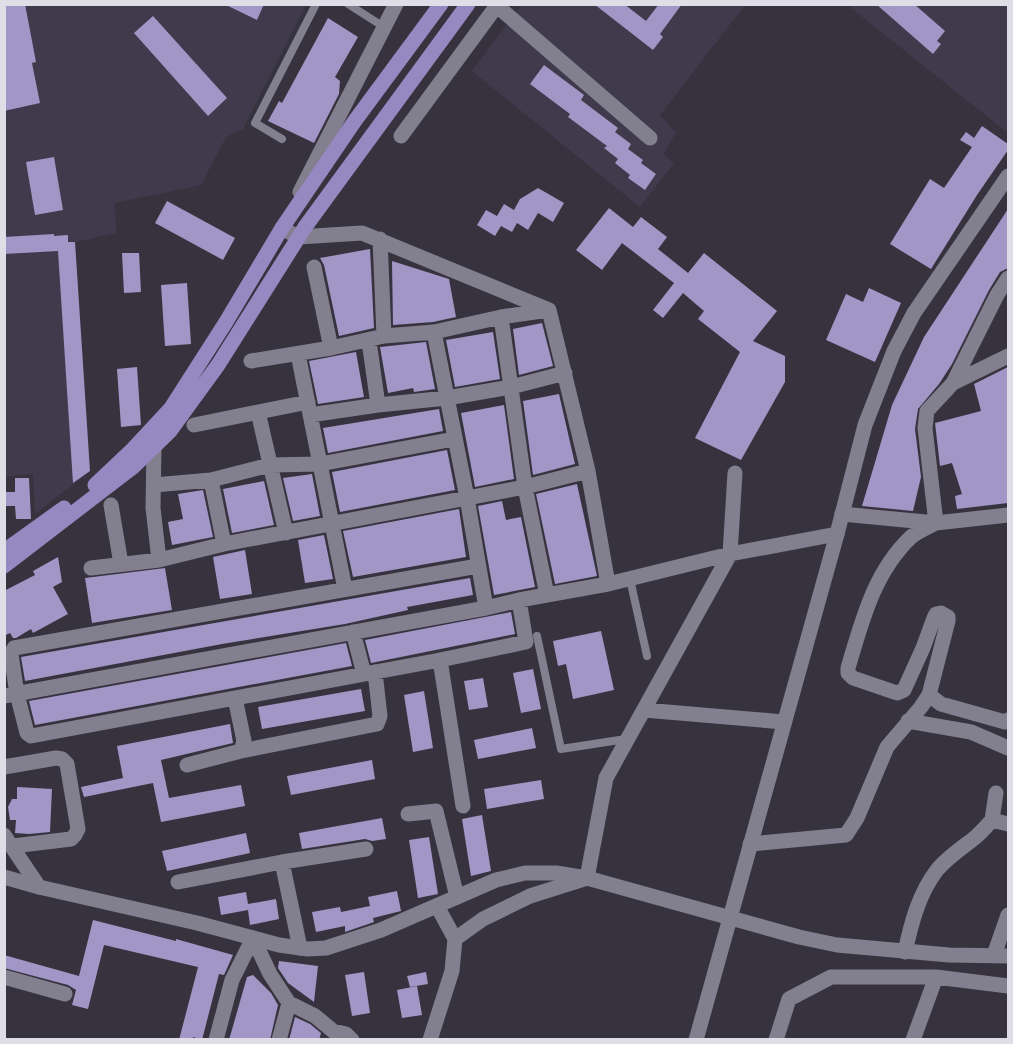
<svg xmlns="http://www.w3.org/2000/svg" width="1013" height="1044" font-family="'Open Sans',sans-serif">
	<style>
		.built { fill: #3f3b4d }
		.building { fill: #a196c6 }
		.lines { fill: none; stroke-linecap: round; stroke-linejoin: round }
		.service { stroke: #82808e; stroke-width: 8 }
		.minor { stroke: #82808e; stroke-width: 15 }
		.tertiary { stroke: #82808e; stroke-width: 15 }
		.primary { stroke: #9688c0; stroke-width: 15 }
	</style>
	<rect width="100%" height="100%" fill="#36333f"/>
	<path class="built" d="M853,4L1008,5V133L851,8Z
		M5,5H306L243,129L226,137L201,185L115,203L116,233L75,242L90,471L35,514L33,474L5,477Z
		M522,5H745L660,115L676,133L663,154L674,163L640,207L472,71Z"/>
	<path class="building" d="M4,4H25L36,62L32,63L40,103L4,111Z
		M224,4H264L257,20Z
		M594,4H624L646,21L659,4H682L660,34L663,37L653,50Z
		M876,4H914L945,31L937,41L941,44L933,54Z
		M153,16L227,98L208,116L134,33Z
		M328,18L358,37L335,77L340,81L339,94L314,143L268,121L279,101L282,103Z
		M544,65L584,95L581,100L618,128L615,132L631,144L628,149L643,160L641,163L656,174L645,190L628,178L630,175L615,163L618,159L604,148L607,146L568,117L570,114L530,84Z
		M982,126L1008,144V150L977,195L931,269L890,244L930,179L944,188L972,147L960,140L966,132L974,138Z
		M54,157L63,210L35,215L26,162Z
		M538,188L564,203L553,222L538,213L528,230L517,223L512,232L501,226L495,236L477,225L486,210L497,216L504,204L514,210L520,199Z
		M167,201L235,238L223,260L155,223Z
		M609,208L633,227L641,217L667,237L658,249L688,273L704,253L777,311L753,341L785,356V382L741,460L695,438L740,352L698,319L704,311L683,293L663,318L653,310L674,283L622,243L602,270L576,250Z
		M1008,209V268L1000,272L989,290L952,364L939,384L918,409L915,429L921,477L913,511L862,506L892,405L924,337Z
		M54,234V236L68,235V242H75L90,471L73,483L58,251L4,254V237Z
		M370,249L374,328L339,336L324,265L320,258Z
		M122,253H139L141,292L124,293Z
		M392,261L449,279L456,317L433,322L393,325Z
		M187,283L191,344L165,346L161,285Z
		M869,288L901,303L875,362L826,340L846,294L863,302Z
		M542,323L553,366L519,375L513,329Z
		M493,332L500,379L455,387L446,340Z
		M426,342L435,389L414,392L413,388L388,393L380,347Z
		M356,352L364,397L318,404L309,361Z
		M137,367L141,425L121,427L117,369Z
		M1008,367V503L957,509L955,496L962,494L952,463L940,466L935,423L981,411L974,384Z
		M559,394L575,464L533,475L523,401Z
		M504,405L514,479L475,487L461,413Z
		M439,409L443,431L328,453L323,428Z
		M447,450L455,490L340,512L332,472Z
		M312,474L320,516L293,521L283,478Z
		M15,478H29L31,519H16L15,506H4V492H15Z
		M264,481L274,525L232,533L223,489Z
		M577,484L597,576L555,584L536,494Z
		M203,490L213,537L172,545L168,522L183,519L178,494Z
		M502,501L506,520L521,517L535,587L494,595L478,506Z
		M459,509L466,557L353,577L343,531Z
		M324,535L333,579L305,583L298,540Z
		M245,550L252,594L220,599L213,557Z
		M58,557L62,582L53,587L68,614L33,633L31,629L16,638H13L10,633L4,636V591L35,575L33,571Z
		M165,568L172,610L92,623L85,578Z
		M470,578L473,595L407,607L408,610L345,624L222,644L25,681L21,657Z
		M511,612L515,634L371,663L365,640Z
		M601,631L614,690L573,699L566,664L558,666L553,641Z
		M346,643L352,666L35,725L29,701Z
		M533,669L541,709L521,713L513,673Z
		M483,678L488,707L469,710L464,681Z
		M361,689L365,711L262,729L258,707Z
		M424,691L433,748L413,752L404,695Z
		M230,724L233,743L161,760L169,798L241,785L245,806L161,822L153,783L84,797L81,787L123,778L117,746Z
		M532,728L536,748L478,759L474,740Z
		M372,760L375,779L291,795L287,776Z
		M541,780L544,799L487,809L484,789Z
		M17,787L52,789L50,832L29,834L15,833L16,820H10L8,807L12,799H17Z
		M482,815L491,871L471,876L462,819Z
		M382,818L386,839L372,841L365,839L302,849L299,833Z
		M246,833L250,853L167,871L162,851Z
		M429,837L438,894L418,898L409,840Z
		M397,891L401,911L373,918L374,922L345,932V926L316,932L312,912L340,907L341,912L370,906L368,897Z
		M246,892L248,904L276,899L279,919L250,925L248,910L221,915L218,897Z
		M93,920L176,941V939L233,955L224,975L219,974L202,1040L193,1037L192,1040H179L198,967L104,945L88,1009L72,1005L76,990L68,985L4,968V955L79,976Z
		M279,961L318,966L314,1002L288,983L278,968Z
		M364,972L370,1013L352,1016L345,975Z
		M426,972L428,984L410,987L407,976Z
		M253,975L271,993L278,1005L270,1040H229L247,977Z
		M417,986L422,1015L402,1018L397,990Z
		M295,1017L310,1024L321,1033L319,1040H289Z"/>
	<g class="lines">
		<path class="service" d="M348,4L384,27
			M282,139L255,123L316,4
			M630,579L647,656
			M537,636L561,749L626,739"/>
		<path class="minor" d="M497,6L650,138
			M401,136L498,4
			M282,228L298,237L362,233L549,310
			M380,239L384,336
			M314,267L331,348
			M549,310L588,471L608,584
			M501,317L525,487L547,595
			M434,332L467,498L486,608
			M369,341L378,405
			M298,354L345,589
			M251,361L331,348L384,336L434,332L501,317L549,310
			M953,383L997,295L1008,278
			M258,412L286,533
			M310,415L378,405L447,398L511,387L565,373
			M194,425L308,402
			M154,446L153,508L159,560
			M211,480L224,544
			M154,485L211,480L270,465L320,464L454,439
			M111,505L121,564
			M842,514L936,523L1008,515
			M478,566L14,648L11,654L17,694L27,733L31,736L440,660L526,642L519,600
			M91,568L159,560L224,544L525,487L588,471
			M353,632L364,674
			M440,660L463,806
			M929,695L941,704L1005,722L1008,720
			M4,696L486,608L519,600L608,584L730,554L837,534
			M644,710L784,722
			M908,721L971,732L1008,748
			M241,751L377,724L380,716L375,672
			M187,765L241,751L244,741L235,698
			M4,767L56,758L62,759L67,764L78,829L75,835L71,839L13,846
			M996,793L992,820L1008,824
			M408,814L436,811L457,897
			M750,844L846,835L857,818L887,747L921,707L929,695L948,621V617L941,613L936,614L934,618L923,648L904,690L897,693L853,678L848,673V668C862,621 874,572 911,537C918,531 928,527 936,523L925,428L927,411L953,383L1008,356
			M4,877L39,887
			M178,882L282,862
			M253,938L270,974L289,1003L315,1016L333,1031L346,1034L352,1040
			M455,939L483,919L530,896L587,878L606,778L730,554L735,473
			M300,948L282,862L366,849
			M905,952C911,924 919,893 937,870C947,858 960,849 972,840C980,834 986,827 992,820
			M994,955L1008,915
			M4,977L65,994
			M216,1040L232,980L253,938
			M279,1040L289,1003
			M430,1040L452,971L455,939L437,906
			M776,1040L789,999L831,977H936L1008,986
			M913,1040L936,977"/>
		<path class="tertiary" d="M300,192L396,4
			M4,835L39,887L197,923L279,945L308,949L326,948L381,930L496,880L525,873H556L587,878L799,937L837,945L949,955L1008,956
			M696,1040L837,534L865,425L894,351L914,313L1008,176"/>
		<path class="primary" d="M95,485L131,451L171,408L226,322L282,228L354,122L441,4
			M4,551L64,508
			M4,566L133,467L170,431L218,365L305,227L468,4"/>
	</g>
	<rect width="1013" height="1044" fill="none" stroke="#dfdee6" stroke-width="12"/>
</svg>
